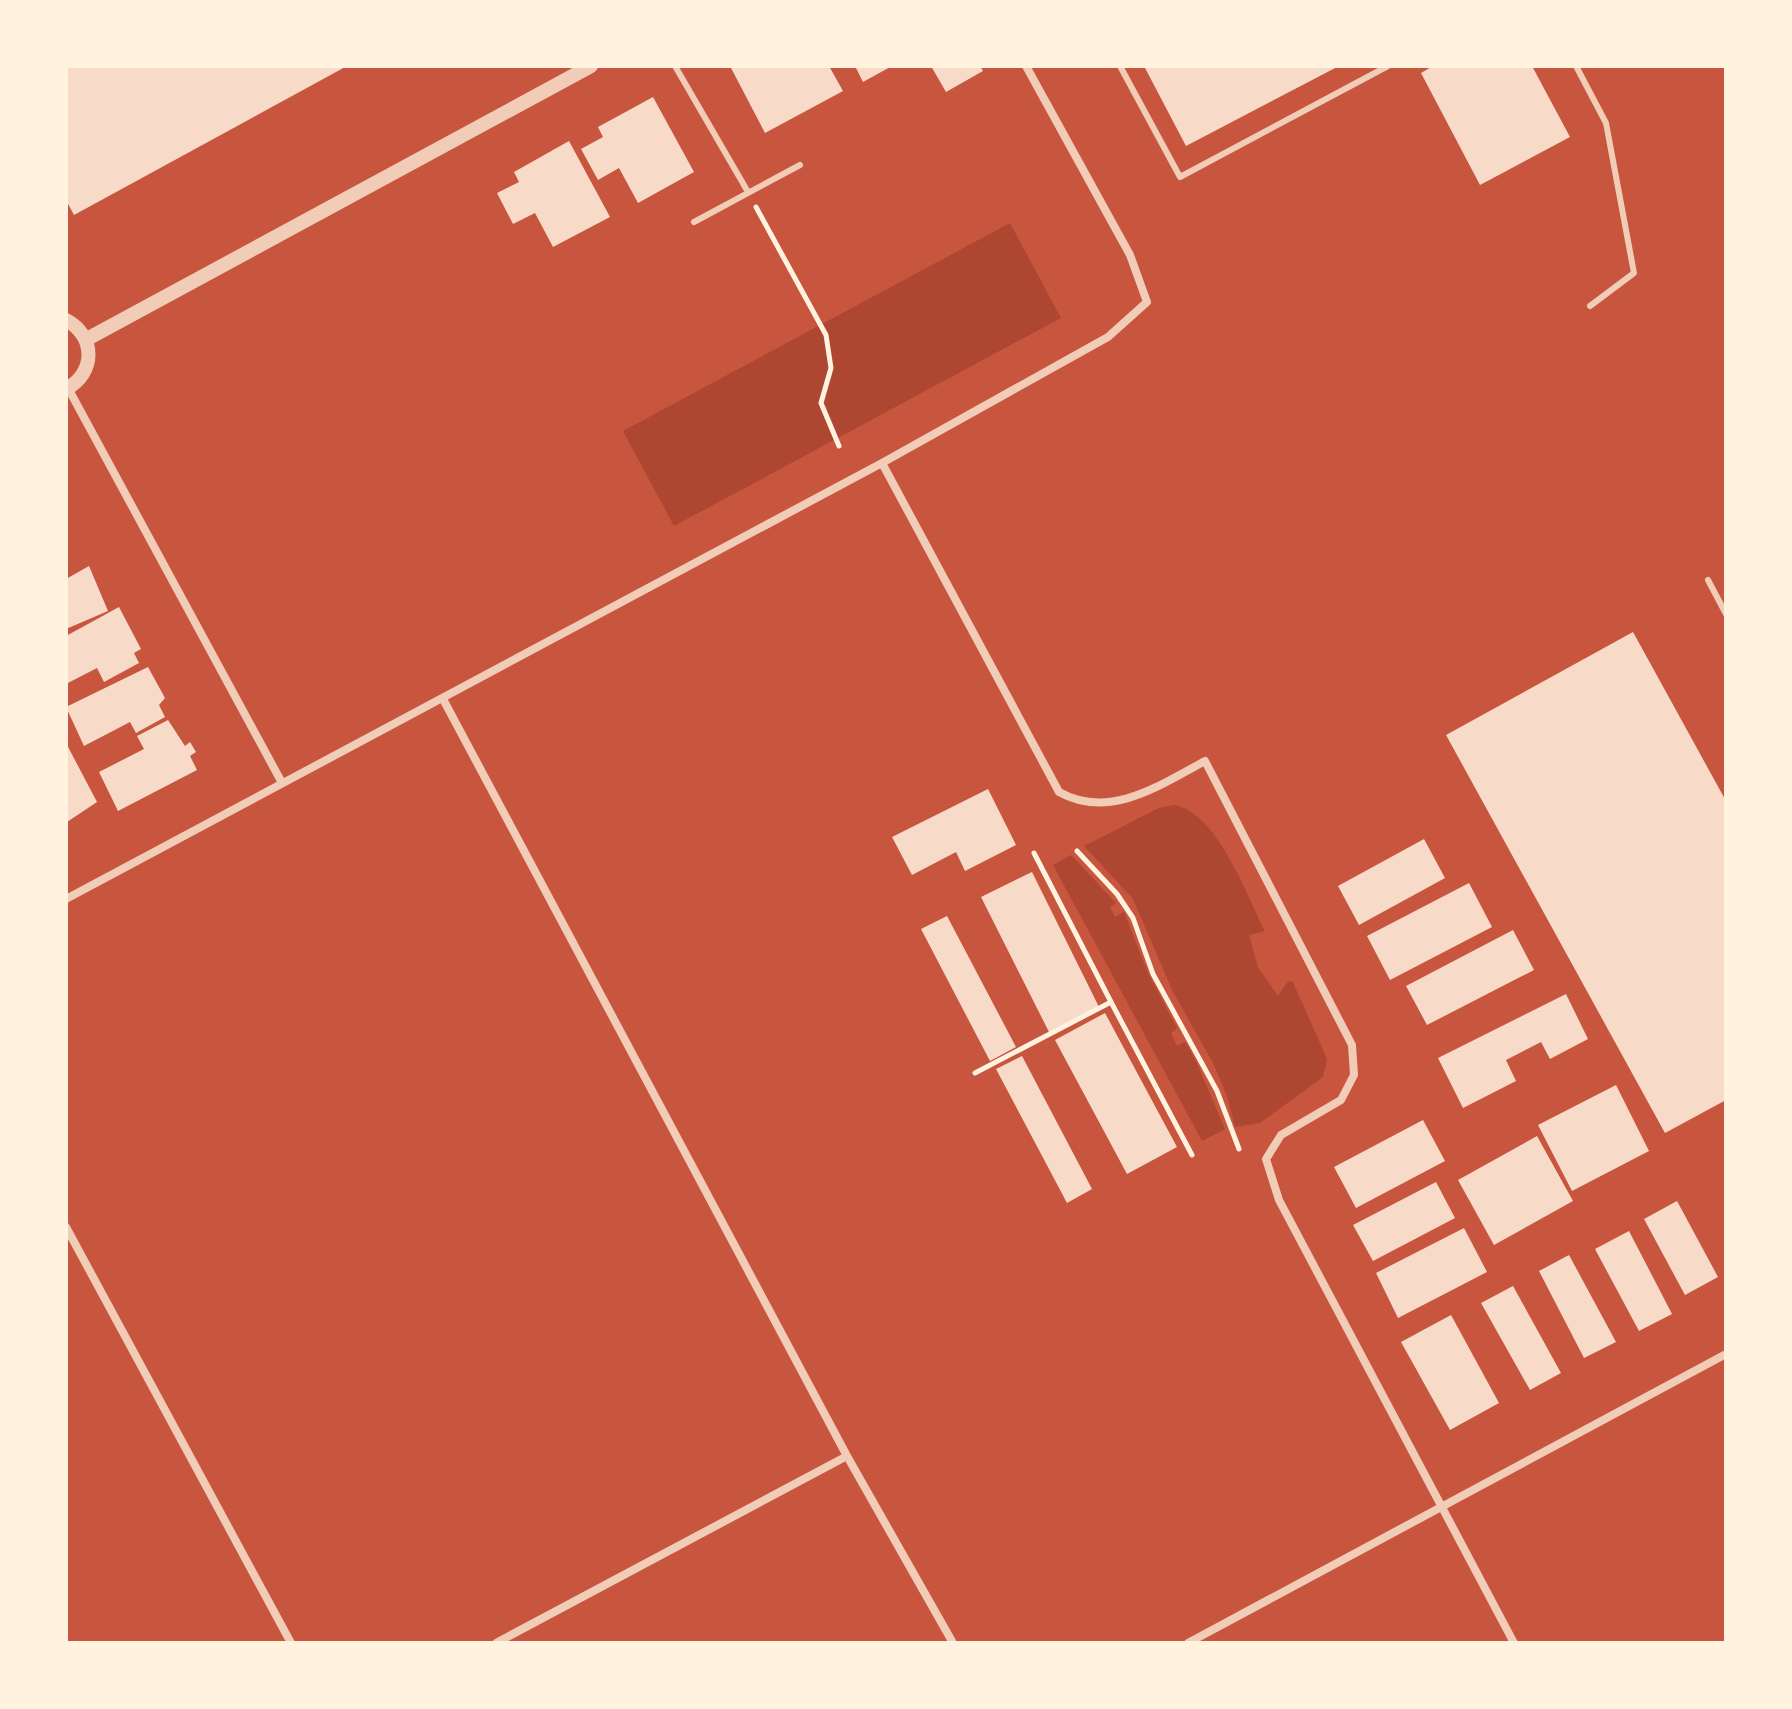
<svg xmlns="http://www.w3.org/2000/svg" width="1792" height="1709" font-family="'PT Sans Narrow',sans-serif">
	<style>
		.green { fill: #ae4732 }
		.building { fill: #f7dbc8 }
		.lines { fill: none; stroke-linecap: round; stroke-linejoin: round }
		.path { stroke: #fff3e0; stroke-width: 5 }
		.service { stroke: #f1ccb7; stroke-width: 6 }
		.minor { stroke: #f1ccb7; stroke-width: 8 }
		.tertiary { stroke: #f1ccb7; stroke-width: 14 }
	</style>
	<rect width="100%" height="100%" fill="#c8553d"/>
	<path class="green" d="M1010,223L1061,318L674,526L623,431Z
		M1174,805C1217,812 1246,894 1265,931L1249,935L1258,967L1278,996L1288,981L1293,982L1327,1059L1323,1077L1260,1123L1235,1127L1227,1096L1213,1063L1173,992L1133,899L1084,846L1159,808Z
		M1071,855L1116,903L1110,907L1115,917L1124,912L1148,973L1177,1028L1171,1033L1177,1046L1185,1042L1196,1061L1225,1129L1202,1141L1053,865Z"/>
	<path class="building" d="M66,66H347L74,215L66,200Z
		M730,66H829L843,91L765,133Z
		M855,66H892L863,82Z
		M931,66H980L983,71L946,92Z
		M1144,66H1339L1186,146Z
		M1433,66H1532L1570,137L1480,185L1421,73Z
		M653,97L694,172L638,203L619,168L598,180L581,149L603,137L598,127Z
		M569,141L610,217L553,247L535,213L513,224L497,193L519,182L514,172Z
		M89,566L108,611L66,629V579Z
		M119,607L141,649L134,653L139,663L104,682L97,668L66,684V636Z
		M1633,632L1726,801V1100L1665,1133L1446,735Z
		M148,667L165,698L159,705L165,717L136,733L130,722L84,746L66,707Z
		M168,720L185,746L190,742L196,752L190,756L197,770L118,811L99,772L144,749L137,736Z
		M66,743L97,802L67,822L66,819Z
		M988,789L1016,845L965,871L956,852L912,875L892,837Z
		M1424,839L1445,878L1359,925L1338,886Z
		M1032,872L1099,1007L1049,1032L981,897Z
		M1469,883L1492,927L1390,980L1367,936Z
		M947,916L1016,1047L990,1061L921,929Z
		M1513,930L1534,970L1427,1025L1406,986Z
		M1566,994L1588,1039L1550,1059L1541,1042L1506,1060L1516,1081L1463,1108L1438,1058Z
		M1105,1013L1177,1147L1127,1174L1055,1040Z
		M1022,1056L1092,1189L1067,1203L996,1069Z
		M1616,1085L1649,1151L1572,1191L1538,1125Z
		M1423,1120L1445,1161L1356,1208L1334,1167Z
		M1537,1136L1573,1201L1494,1245L1458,1180Z
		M1436,1182L1455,1218L1373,1261L1353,1225Z
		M1677,1201L1718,1277L1685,1295L1644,1219Z
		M1464,1228L1487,1272L1398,1318L1376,1273Z
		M1629,1231L1672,1314L1639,1331L1595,1249Z
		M1569,1255L1616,1342L1584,1358L1539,1271Z
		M1513,1286L1561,1373L1530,1390L1481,1303Z
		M1451,1315L1499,1403L1450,1430L1401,1342Z"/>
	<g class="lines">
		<path class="path" d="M756,207L826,335L831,368L821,403L839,446
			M1077,851L1117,894L1133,918L1153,974L1217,1091L1239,1149
			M1111,1002L1192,1155
			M975,1073L1111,1002L1034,853"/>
		<path class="service" d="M675,66L748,192
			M1120,66L1180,177L1388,66
			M1576,66L1606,123L1634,273L1590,306
			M694,222L800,165
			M1708,580L1726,614"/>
		<path class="minor" d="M68,388L281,781
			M882,463L1059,792C1109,820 1159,786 1205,761L1352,1045L1354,1075L1341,1100L1281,1135L1266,1159L1279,1200L1514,1643
			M443,699L847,1456L953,1643
			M66,899L882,463L1108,337L1147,302L1130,255L1026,66
			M66,1227L291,1643
			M496,1643L847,1456
			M1188,1643L1726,1354"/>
		<path class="tertiary" d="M66,320C96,336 96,373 66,389
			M87,339L591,66"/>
	</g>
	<rect width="1792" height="1709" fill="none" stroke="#fff3e0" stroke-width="136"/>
</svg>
